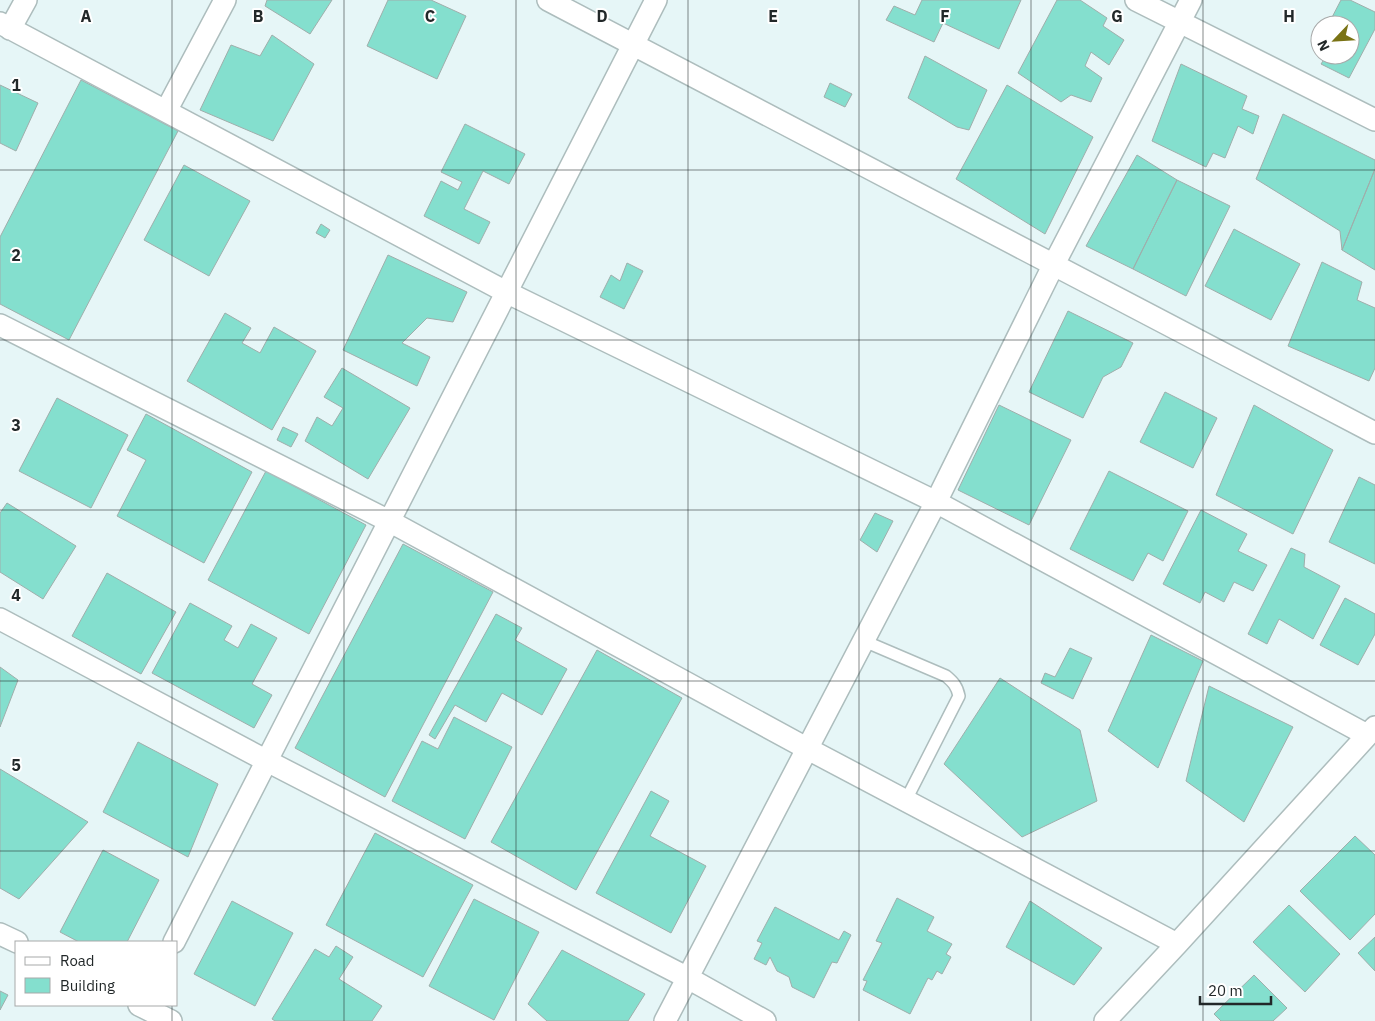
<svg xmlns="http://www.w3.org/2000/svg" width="1375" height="1021" font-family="'IBM Plex Sans',sans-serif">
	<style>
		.building { fill: #84dfce; stroke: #9faeab }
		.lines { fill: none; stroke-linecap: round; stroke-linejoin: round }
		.service-casing { stroke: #adbdbd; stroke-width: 14 }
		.minor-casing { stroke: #adbdbd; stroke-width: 24 }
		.service { stroke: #fff; stroke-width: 11 }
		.minor { stroke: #fff; stroke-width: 21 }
		.grid { fill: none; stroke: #222829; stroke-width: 1; stroke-opacity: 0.55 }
		.grid-label { font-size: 16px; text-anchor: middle; font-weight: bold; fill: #222829; stroke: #fff; stroke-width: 4; stroke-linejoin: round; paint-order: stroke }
	</style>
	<rect width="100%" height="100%" fill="#e6f6f7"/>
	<path class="building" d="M267,0H332L310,34L265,6Z
		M388,0H431L466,16L437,79L367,46Z
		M922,0H1021L999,49L943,23L934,42L886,20L894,6L915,15Z
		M1057,0H1080L1107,18L1103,26L1124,40L1109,65L1091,52L1085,66L1102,78L1091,102L1071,95L1061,102L1018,73Z
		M1341,0H1350L1375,12V29L1349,78L1321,64L1325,58L1321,55H1350V25H1328Z
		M272,35L314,64L273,141L200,110L231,45L260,56Z
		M1320,41V55L1315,51Z
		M925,56L987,90L969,130L957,127L908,98Z
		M1181,64L1247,96L1242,109L1259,116L1253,134L1238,126L1225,158L1213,153L1206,167L1152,141Z
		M81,80L178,131L69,340L0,304V237Z
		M830,83L852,94L845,107L824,97Z
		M0,85L38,103L16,151L0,143Z
		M1007,85L1093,137L1045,234L956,179Z
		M1283,114L1375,160V169L1342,250L1340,231L1256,179Z
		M465,124L525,154L509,184L483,171L464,209L490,222L479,244L424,216L441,181L458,190L462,182L441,172Z
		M1137,155L1177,180L1133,269L1086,246Z
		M184,165L250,201L209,276L144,240Z
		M1375,169V270L1342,250Z
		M1177,180L1230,206L1186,296L1133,269Z
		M321,224L330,230L325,238L316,233Z
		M1234,229L1300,264L1271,320L1205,286Z
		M388,255L467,292L453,322L427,318L402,343L430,357L417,386L343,350Z
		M1322,262L1362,282L1357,300L1375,308V368L1369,381L1288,346Z
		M627,263L643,271L624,309L600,297L611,275L620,281Z
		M1068,311L1133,343L1121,367L1103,377L1083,418L1029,392Z
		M225,313L251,328L242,343L260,353L274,327L316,351L272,430L187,381Z
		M342,368L410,408L368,479L305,441L317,417L332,426L343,408L324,397Z
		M1165,392L1217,418L1193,468L1140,442Z
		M57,398L128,435L91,508L19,471Z
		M999,405L1071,440L1029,525L958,490Z
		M1254,405L1333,450L1293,534L1216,495Z
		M146,414L252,472L204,563L117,516L146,460L127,450Z
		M283,427L298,434L291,447L277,440Z
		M266,471L366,525L309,634L208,580Z
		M1109,471L1188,511L1163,561L1148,553L1133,581L1070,549Z
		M1359,477L1375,485V564L1329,542Z
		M7,503L76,546L43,599L0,572V513Z
		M1201,510L1247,534L1238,551L1267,565L1253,591L1234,582L1224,602L1205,592L1200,603L1163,584Z
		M875,513L893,521L877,552L860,540Z
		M403,544L493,592L385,797L295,748Z
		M1291,548L1305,554L1304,567L1340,586L1313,639L1279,619L1267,644L1248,634Z
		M107,573L176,612L141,674L72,636Z
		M1345,598L1375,614V634L1358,665L1320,645Z
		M190,603L232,626L224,640L238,648L251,624L277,638L252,684L272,695L254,728L152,673Z
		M496,614L522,628L515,640L567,669L542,715L502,693L486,722L455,705L435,739L429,735Z
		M1151,635L1203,661L1158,768L1108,731Z
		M1070,648L1092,658L1073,699L1041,683L1045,673L1055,677Z
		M597,650L682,698L576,890L491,842Z
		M0,667L18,680L0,727Z
		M1000,678L1080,730L1097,801L1022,837L944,764Z
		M1209,686L1293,727L1244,822L1186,781Z
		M454,717L512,747L465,839L392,801L422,741L438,749Z
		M138,742L218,784L188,857L103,812Z
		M0,769L88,822L19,899L0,888Z
		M651,791L669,801L650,836L706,866L671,933L596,893Z
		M375,833L473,885L423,977L326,925Z
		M1355,836L1375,855V914L1350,940L1300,891Z
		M103,850L159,880L127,942H79L60,932Z
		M897,898L934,917L927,931L952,944L946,954L951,957L942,974L937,971L932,980L928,978L910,1014L863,990L867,981L863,980L882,943L876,941Z
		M474,899L539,932L494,1020L429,986Z
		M232,901L293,933L255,1006L194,974Z
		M1030,901L1102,948L1074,985L1006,947Z
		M1289,905L1340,954L1305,992L1253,942Z
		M775,907L839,940L844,931L851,935L837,963L832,962L814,998L792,987L789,977L777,971L770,957L766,965L754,959L762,943L757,941Z
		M1375,937V971L1358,953Z
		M336,946L353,957L339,979L382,1006L372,1021H275L272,1019L315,949L329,957Z
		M562,950L645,994L628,1021H547L528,1004Z
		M1254,975L1287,1008L1273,1021H1221L1214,1014Z
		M0,991L8,995L0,1010Z"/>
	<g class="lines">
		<defs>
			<path id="service" d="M864,641L946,676C953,682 957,686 959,696L906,800"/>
			<path id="minor" d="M548,0L1375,433
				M1136,0L1375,120
				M0,23L506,292L936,502L1367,735
				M10,29L26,0
				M166,111L225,0
				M0,325L389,521L808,749L1177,944
				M0,619L267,761L688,978L765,1021
				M0,934L17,942
				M174,942L656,0
				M139,1005L171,1021
				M665,1021L936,502L1054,264L1191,0
				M1105,1021L1177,944L1375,727"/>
		</defs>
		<use href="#service" class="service-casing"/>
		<use href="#minor" class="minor-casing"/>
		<use href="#service" class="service"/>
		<use href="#minor" class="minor"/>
	</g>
	<path class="grid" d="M172,0V942M344,0V1021M516,0V1021M688,0V1021M859,0V1021M1031,0V1021M1203,0V1021M0,170H1375M0,340H1375M0,510H1375M0,681H1375M0,851H1375M172,1005V1021"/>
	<g class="grid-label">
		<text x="86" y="22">A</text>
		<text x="258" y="22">B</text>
		<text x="430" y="22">C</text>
		<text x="602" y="22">D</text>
		<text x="773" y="22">E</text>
		<text x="945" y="22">F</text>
		<text x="1117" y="22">G</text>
		<text x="1289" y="22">H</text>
		<text x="16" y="91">1</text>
		<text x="16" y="261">2</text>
		<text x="16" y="431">3</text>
		<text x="16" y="601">4</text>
		<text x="16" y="771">5</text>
	</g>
	<rect x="15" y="941" width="162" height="65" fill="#ffffff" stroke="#a7a9a9"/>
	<rect x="25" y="957" width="25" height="8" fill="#ffffff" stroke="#a7a9a9"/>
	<text x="60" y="966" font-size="15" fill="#222829">Road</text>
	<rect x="25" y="978" width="25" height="15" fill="#84dfce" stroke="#a7a9a9"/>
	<text x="60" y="991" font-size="15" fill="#222829">Building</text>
	<g transform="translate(1335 40) rotate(245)"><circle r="24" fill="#ffffff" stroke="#a7a9a9"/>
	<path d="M0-4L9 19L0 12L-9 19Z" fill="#7a7315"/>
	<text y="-8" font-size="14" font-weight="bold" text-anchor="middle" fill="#222829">N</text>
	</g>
	<path d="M1200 996v8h71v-8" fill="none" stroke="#222829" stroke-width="2.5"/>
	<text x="1208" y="996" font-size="15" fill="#222829" stroke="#ffffff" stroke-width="4" paint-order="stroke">20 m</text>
</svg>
